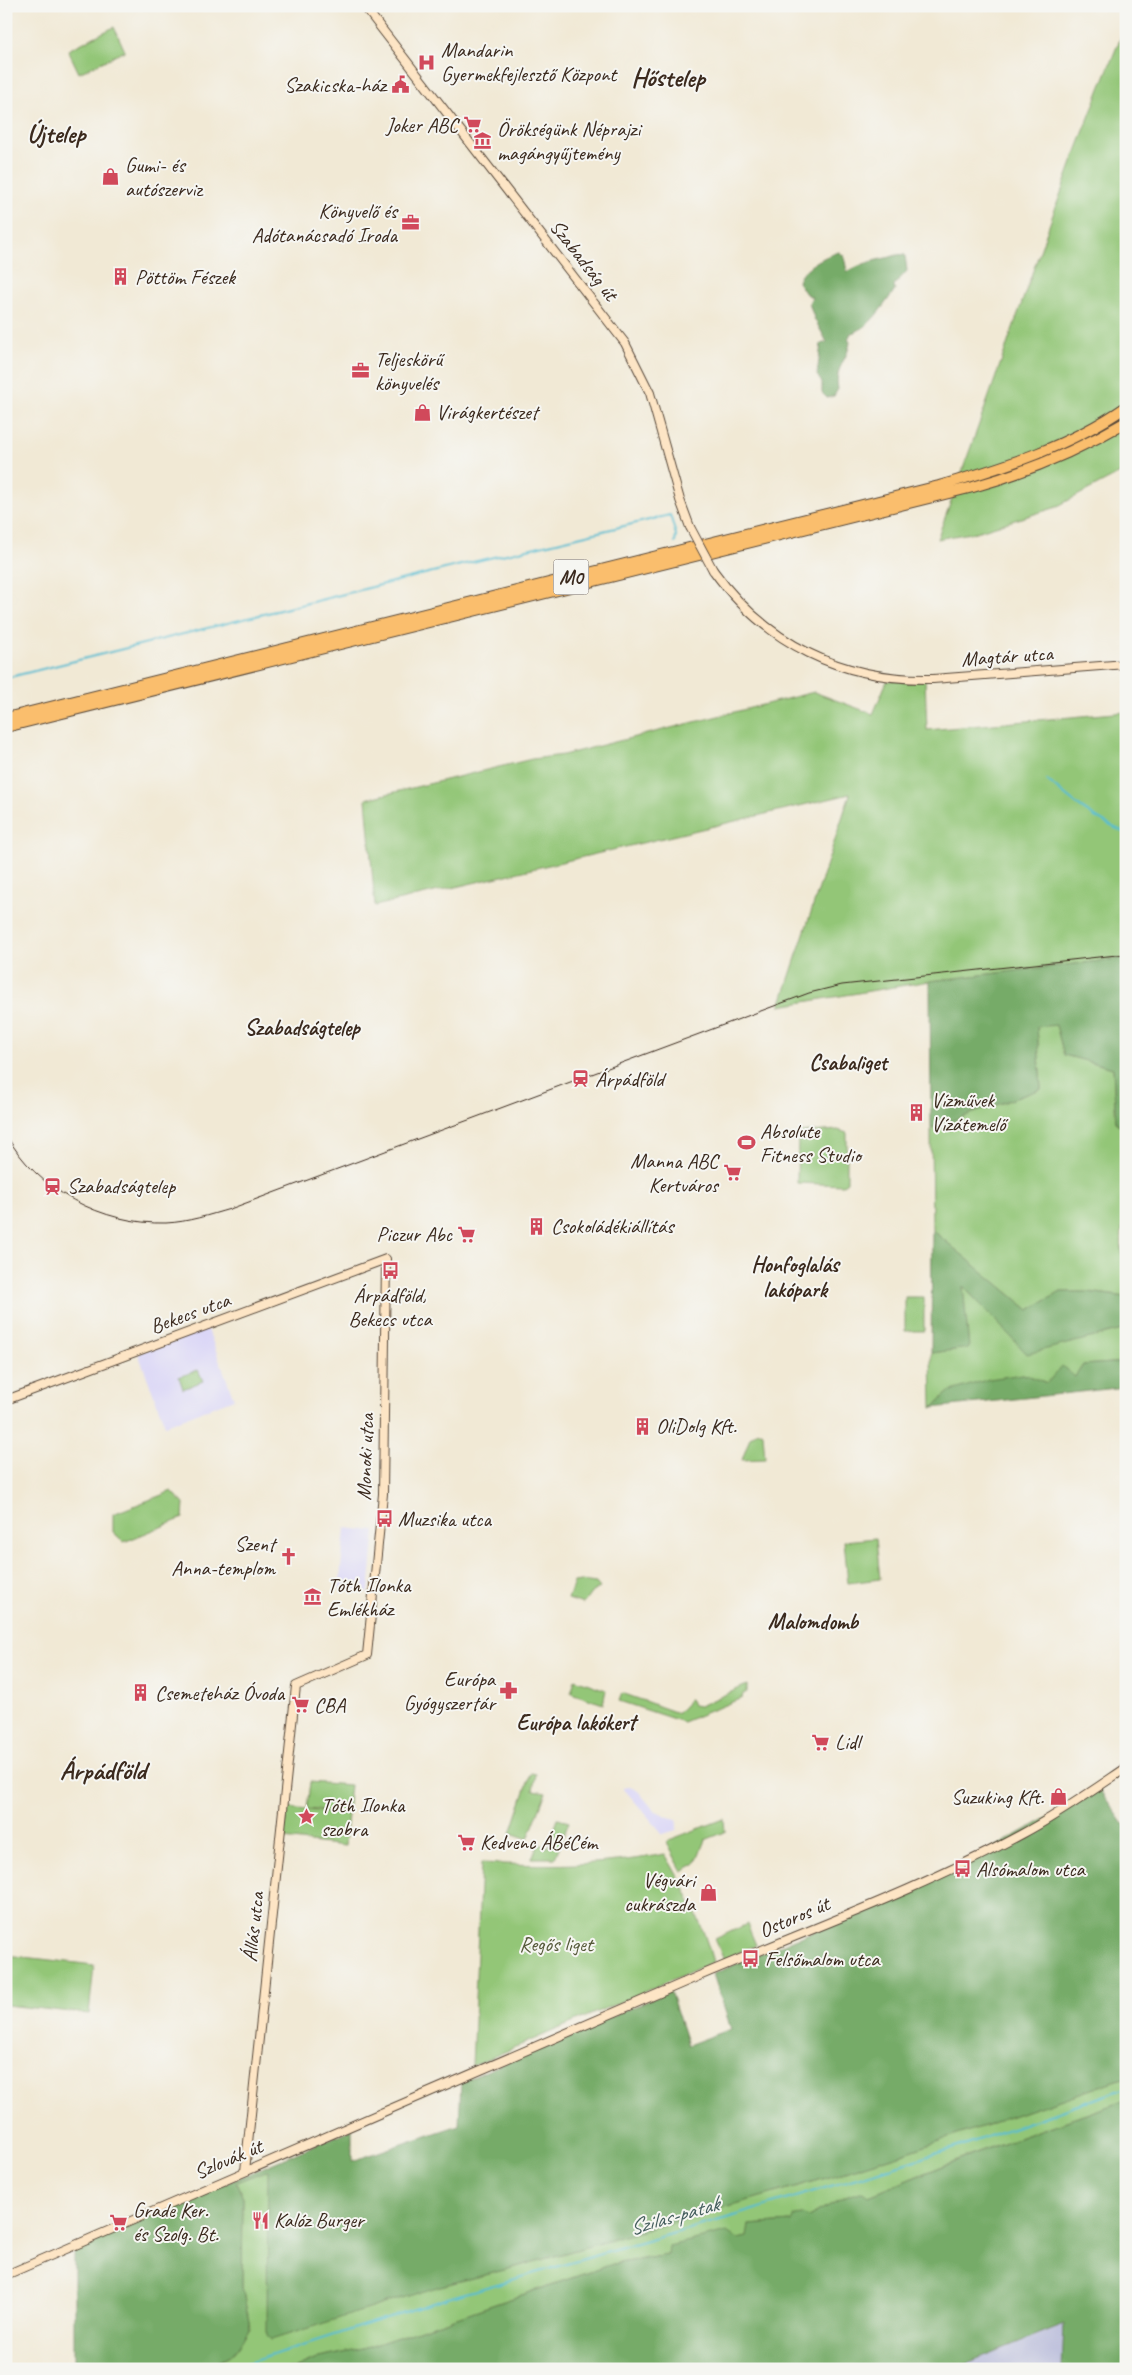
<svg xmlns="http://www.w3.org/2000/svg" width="1132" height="2375" font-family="Caveat,sans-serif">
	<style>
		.built { fill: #dad6f7 }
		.industrial { fill: #c0c2dd }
		.green { fill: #93c677; stroke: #67784a }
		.forest { fill: #76ab68; stroke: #586a43 }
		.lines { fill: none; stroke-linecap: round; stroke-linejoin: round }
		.stream { stroke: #55bdd2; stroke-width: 2 }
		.secondary-casing { stroke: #564739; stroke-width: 10 }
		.highway-casing { stroke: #564739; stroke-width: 12 }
		.secondary { stroke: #fde5c5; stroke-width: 8 }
		.highway { stroke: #fabe6d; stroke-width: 10 }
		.tram { stroke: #3b2a1e; stroke-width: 1 }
		.secondary-bridge-casing { stroke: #564739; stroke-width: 10; stroke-linecap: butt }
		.secondary-bridge { stroke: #fde5c5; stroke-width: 8 }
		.labels { text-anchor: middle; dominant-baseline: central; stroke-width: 4; stroke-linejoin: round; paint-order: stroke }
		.shield { fill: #f6f6f2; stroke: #73675e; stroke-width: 1 }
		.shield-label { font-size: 20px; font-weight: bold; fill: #3b2a1e }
		.poi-label { font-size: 21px; fill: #3b2a1e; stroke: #f6f6f2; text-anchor: start }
		.street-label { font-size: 21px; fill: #3b2a1e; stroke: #f6f6f2 }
		.park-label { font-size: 21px; fill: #555939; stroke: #f6f6f2 }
		.neighbourhood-label { font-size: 22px; font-weight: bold; fill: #3b2a1e; stroke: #f6f6f2 }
		.water-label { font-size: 22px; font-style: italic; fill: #445d5d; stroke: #f6f6f2 }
		.district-label { font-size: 26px; font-weight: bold; fill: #3b2a1e; stroke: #f6f6f2 }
	</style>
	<rect width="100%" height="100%" fill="#f6f6f2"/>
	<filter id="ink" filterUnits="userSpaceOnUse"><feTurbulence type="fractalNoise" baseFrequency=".02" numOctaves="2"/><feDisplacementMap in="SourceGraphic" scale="10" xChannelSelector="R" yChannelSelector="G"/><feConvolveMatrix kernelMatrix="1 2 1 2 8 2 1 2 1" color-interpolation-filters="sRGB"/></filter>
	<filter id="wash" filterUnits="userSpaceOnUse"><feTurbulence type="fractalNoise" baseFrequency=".0096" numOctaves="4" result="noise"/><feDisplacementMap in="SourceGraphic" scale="20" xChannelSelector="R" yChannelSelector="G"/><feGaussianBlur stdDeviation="1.12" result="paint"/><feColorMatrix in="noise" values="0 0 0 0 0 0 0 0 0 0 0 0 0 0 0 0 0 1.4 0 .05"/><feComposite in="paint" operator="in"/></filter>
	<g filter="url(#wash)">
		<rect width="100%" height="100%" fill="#f1e9d5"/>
		<path class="built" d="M207,1327L234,1399L165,1425L138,1353Z
			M345,1528L375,1531L369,1592L339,1589Z
			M630,1787L638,1791L654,1810L678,1821L676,1830L663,1834L623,1788Z"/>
		<path class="industrial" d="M1065,2324L1062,2369H952Z"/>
		<path class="green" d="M1126,24V470L1054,508L976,532L937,539C1002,368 1056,192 1126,24Z
			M114,27L125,51L79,73L68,50Z
			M925,679L927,730L1126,712V958L930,981L780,1006L850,794L375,906L366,799L532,759L563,755L814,692L873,714L887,681Z
			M1056,1025L1064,1055L1113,1068L1116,1124L1126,1129V1213C1116,1239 1126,1270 1126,1297L1090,1292H1061L1029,1310L932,1230L931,1128L1041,1089L1037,1026Z
			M838,1130L847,1133V1182L843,1185L797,1183L798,1133Z
			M962,1285L1027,1353L1126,1329V1362L1083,1365L1075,1377L1047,1383L1023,1374L949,1392L932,1408L931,1353L969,1348Z
			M905,1297H924V1331H905Z
			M198,1370L203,1381L183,1389L179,1377Z
			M758,1431L763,1433L765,1459L742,1460L750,1437Z
			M172,1491L184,1504L183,1518L124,1542L113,1532V1514Z
			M876,1538L880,1579L848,1583L844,1541Z
			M581,1581L596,1583L600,1588L592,1592L583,1604L568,1599L574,1582Z
			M575,1679L606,1690L603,1704L571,1693Z
			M747,1685V1692L743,1694L742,1698L683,1722L619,1701L622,1693L678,1713L687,1703L688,1699H690L693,1705L699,1706Z
			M531,1773L536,1774L533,1790L546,1792L528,1839L511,1833Z
			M310,1782L350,1785L347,1813L307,1809Z
			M288,1808L348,1814L345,1846L283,1839Z
			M558,1819L569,1822L555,1858H532L538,1844L548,1847Z
			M724,1819L725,1832L705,1840L695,1864L682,1871L667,1843L669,1840Z
			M665,1854C685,1887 703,1924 713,1962L472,2066L481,1863C547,1866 600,1866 665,1854Z
			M747,1924L756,1945L724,1959L715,1939Z
			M6,1955L94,1965L89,2014L6,2005Z
			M1126,2077V2100L972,2154L869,2196H847L808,2217L792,2222L749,2225L748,2237L668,2255L613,2264L363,2349L319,2358L294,2369H199V2367C235,2357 231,2359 250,2327L242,2287L243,2198L236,2182L269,2169V2232L440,2286L516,2267L816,2181L902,2154Z"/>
		<path class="forest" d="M839,252L844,256L847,272C861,264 871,261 886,258C893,257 898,253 905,255L907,271L894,285L895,290C884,304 870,329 851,333L848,339L850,342C847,362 834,367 838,389L834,396L827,398L822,393V383L817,375L821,344L827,342L814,318L809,303L812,297L806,294L798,282C800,269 826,255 839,252Z
			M1126,958V1129L1116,1124L1113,1068L1064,1055L1056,1025L1037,1027L1041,1089L931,1128L930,981Z
			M932,1230L1029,1310L1061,1292H1087L1126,1297V1329L1027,1354L963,1286L969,1348L931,1353Z
			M1126,1362V1387L932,1408L949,1392L989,1379L1023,1374L1047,1383L1062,1366L1075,1377L1083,1365Z
			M1099,1789L1126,1827V2077L902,2154L816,2181L516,2267L440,2286L271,2340L267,2335L268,2170L236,2182L243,2198L242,2287L250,2327C231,2358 235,2357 199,2367V2369H74V2249L352,2129V2161L459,2125L461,2082L670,1991L688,2045L731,2029L713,1974L943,1876Z
			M1126,2100V2369H1062L1064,2324L952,2369H294L319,2358L363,2349L613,2264L668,2255L669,2246L727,2232L737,2239L747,2237L749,2225L792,2222L795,2215L802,2214L808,2217L847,2196L863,2191L869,2196L973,2154Z"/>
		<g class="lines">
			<path class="stream" d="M6,678L481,560L670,515L676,535L675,543
				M1047,780C1072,802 1095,820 1126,833
				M229,2369L448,2298L727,2218L961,2146L1126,2088"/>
		</g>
	</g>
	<g filter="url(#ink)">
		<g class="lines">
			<defs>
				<path id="secondary" d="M364,6L625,343L650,393L680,500L690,527
					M713,570C766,644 842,681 933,679L1126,664
					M6,1400L386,1259L383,1494L367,1655L296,1686L245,2171
					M6,2275C237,2174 468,2076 699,1976C807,1930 919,1890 1022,1834C1058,1815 1092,1791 1126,1768"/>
				<path id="highway" d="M6,718L939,486C1004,467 1070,446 1126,407
					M6,727L973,487C1027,472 1077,451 1126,422"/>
			</defs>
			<use href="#secondary" class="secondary-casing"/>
			<use href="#highway" class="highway-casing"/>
			<use href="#secondary" class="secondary"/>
			<use href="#highway" class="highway"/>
			<path class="tram" d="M6,1134C35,1190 104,1225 166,1223C188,1222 209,1215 230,1209L809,993L842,985L1126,954"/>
			<defs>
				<path id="secondary-bridge" d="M690,527L713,570"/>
			</defs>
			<use href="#secondary-bridge" class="secondary-bridge-casing"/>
			<use href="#secondary-bridge" class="secondary-bridge"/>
		</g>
	</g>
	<defs>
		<symbol id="hospital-bare" viewBox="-9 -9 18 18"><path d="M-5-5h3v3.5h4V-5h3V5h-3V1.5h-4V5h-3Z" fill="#d1495b" stroke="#f6f6f2" stroke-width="2.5" paint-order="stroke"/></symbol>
		<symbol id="civic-bare" viewBox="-9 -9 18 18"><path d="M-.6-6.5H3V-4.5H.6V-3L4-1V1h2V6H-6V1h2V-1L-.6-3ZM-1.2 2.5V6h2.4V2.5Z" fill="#d1495b" stroke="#f6f6f2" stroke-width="2.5" paint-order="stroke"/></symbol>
		<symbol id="supermarket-bare" viewBox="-9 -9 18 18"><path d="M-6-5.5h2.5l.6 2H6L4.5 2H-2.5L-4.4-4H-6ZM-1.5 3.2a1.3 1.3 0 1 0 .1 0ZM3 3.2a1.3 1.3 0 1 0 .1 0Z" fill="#d1495b" stroke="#f6f6f2" stroke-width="2.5" paint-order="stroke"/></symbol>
		<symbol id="museum-bare" viewBox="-9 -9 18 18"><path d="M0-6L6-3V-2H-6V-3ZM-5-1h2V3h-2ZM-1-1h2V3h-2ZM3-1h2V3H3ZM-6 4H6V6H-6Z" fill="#d1495b" stroke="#f6f6f2" stroke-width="2.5" paint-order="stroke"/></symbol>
		<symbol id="shop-bare" viewBox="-9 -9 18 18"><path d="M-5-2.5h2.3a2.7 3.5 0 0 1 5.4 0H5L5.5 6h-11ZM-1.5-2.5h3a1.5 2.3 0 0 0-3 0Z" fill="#d1495b" stroke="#f6f6f2" stroke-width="2.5" paint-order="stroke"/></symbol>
		<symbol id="office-bare" viewBox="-9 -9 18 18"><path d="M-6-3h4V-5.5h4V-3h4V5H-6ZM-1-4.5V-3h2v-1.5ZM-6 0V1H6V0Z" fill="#d1495b" stroke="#f6f6f2" stroke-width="2.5" paint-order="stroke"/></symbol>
		<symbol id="building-bare" viewBox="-9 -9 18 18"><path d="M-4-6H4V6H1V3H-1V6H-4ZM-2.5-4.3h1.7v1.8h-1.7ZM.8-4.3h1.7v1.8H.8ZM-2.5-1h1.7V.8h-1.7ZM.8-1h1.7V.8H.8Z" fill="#d1495b" stroke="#f6f6f2" stroke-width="2.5" paint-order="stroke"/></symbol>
		<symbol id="station-bare" viewBox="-9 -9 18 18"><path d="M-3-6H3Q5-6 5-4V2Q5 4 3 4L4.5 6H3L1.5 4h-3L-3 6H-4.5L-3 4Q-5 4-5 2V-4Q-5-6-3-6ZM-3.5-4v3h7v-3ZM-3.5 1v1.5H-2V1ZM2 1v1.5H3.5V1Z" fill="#d1495b" stroke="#f6f6f2" stroke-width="2.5" paint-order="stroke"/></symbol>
		<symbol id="stadium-bare" viewBox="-9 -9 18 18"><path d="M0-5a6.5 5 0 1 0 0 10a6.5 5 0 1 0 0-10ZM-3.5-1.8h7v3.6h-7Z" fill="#d1495b" stroke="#f6f6f2" stroke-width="2.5" paint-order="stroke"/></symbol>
		<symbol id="bus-bare" viewBox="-9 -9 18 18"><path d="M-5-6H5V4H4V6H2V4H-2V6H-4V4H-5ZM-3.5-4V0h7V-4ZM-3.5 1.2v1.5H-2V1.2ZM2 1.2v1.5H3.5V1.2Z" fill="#d1495b" stroke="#f6f6f2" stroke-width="2.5" paint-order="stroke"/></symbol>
		<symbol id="church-bare" viewBox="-9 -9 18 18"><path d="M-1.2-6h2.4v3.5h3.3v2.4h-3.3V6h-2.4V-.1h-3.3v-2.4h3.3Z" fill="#d1495b" stroke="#f6f6f2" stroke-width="2.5" paint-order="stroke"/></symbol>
		<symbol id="pharmacy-bare" viewBox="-9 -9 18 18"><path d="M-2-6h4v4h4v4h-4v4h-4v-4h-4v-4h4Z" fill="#d1495b" stroke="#f6f6f2" stroke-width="2.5" paint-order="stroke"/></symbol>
		<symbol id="sight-bare" viewBox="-9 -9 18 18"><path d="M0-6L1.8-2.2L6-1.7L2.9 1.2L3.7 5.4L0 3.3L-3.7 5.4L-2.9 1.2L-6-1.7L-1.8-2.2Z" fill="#d1495b" stroke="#f6f6f2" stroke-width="2.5" paint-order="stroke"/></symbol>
		<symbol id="restaurant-bare" viewBox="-9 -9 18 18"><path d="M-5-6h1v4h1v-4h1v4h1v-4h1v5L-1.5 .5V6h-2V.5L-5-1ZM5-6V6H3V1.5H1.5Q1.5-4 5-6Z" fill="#d1495b" stroke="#f6f6f2" stroke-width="2.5" paint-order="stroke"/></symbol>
	</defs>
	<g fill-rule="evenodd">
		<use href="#hospital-bare" x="414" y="50" width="25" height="25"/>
		<use href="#civic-bare" x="388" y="72" width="25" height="25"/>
		<use href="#supermarket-bare" x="460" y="112" width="25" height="25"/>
		<use href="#museum-bare" x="470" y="128" width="25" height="25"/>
		<use href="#shop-bare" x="98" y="164" width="25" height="25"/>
		<use href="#office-bare" x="398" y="210" width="25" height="25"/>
		<use href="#building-bare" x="108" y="264" width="25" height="25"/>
		<use href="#office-bare" x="348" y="358" width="25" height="25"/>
		<use href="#shop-bare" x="410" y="400" width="25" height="25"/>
		<use href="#station-bare" x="568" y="1066" width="25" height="25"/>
		<use href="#building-bare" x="904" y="1100" width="25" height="25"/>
		<use href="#stadium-bare" x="734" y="1130" width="25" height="25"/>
		<use href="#supermarket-bare" x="720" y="1160" width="25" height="25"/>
		<use href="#station-bare" x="40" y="1174" width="25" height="25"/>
		<use href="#building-bare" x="524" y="1214" width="25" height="25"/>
		<use href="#supermarket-bare" x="454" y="1222" width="25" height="25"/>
		<use href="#bus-bare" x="378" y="1258" width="25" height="25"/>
		<use href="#building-bare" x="630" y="1414" width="25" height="25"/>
		<use href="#bus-bare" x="372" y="1506" width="25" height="25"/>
		<use href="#church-bare" x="276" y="1544" width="25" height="25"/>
		<use href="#museum-bare" x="300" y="1584" width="25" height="25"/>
		<use href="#pharmacy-bare" x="496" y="1678" width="25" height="25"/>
		<use href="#building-bare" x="128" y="1680" width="25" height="25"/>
		<use href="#supermarket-bare" x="288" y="1692" width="25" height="25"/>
		<use href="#supermarket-bare" x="808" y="1730" width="25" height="25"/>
		<use href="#shop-bare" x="1046" y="1784" width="25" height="25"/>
		<use href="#sight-bare" x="294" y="1804" width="25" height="25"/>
		<use href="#supermarket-bare" x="454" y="1830" width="25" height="25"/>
		<use href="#bus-bare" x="950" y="1856" width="25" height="25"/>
		<use href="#shop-bare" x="696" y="1880" width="25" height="25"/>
		<use href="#bus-bare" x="738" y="1946" width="25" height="25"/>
		<use href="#restaurant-bare" x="248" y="2208" width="25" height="25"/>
		<use href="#supermarket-bare" x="106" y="2210" width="25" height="25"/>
	</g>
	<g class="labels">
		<rect class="shield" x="553.5" y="559.5" width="35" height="35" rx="4"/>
		<g class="shield-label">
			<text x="571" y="577">M0</text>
		</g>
		<g class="poi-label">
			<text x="441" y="50">Mandarin<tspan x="441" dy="24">Gyermekfejlesztő Központ</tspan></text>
			<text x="386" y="85" text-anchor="end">Szakicska-ház</text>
			<text x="458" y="125" text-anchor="end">Joker ABC</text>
			<text x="497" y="129">Örökségünk Néprajzi<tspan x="497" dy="24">magángyűjtemény</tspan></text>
			<text x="125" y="165">Gumi- és<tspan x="125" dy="24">autószerviz</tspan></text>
			<text x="397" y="211" text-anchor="end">Könyvelő és<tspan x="397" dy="24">Adótanácsadó Iroda</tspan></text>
			<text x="135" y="277">Pöttöm Fészek</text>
			<text x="375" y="359">Teljeskörű<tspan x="375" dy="24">könyvelés</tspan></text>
			<text x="436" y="412">Virágkertészet</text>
			<text x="595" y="1079">Árpádföld</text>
			<text x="931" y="1100">Vízművek<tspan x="931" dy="24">Vízátemelő</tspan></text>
			<text x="760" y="1131">Absolute<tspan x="760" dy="24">Fitness Studio</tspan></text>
			<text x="718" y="1161" text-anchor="end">Manna ABC<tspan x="718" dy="24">Kertváros</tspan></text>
			<text x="67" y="1186">Szabadságtelep</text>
			<text x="551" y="1226">Csokoládékiállítás</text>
			<text x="452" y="1234" text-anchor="end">Piczur Abc</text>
			<text x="390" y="1295" text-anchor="middle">Árpádföld,<tspan x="390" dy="24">Bekecs utca</tspan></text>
			<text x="656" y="1426">OliDolg Kft.</text>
			<text x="398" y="1519">Muzsika utca</text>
			<text x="275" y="1544" text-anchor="end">Szent<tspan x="275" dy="24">Anna-templom</tspan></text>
			<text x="327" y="1585">Tóth Ilonka<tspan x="327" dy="24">Emlékház</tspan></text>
			<text x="495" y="1679" text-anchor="end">Európa<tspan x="495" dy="24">Gyógyszertár</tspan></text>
			<text x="155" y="1693">Csemeteház Óvoda</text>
			<text x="314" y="1705">CBA</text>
			<text x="835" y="1742">Lidl</text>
			<text x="1044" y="1797" text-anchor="end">Suzuking Kft.</text>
			<text x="321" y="1805">Tóth Ilonka<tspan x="321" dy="24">szobra</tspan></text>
			<text x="480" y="1842">Kedvenc ÁBéCém</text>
			<text x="976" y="1869">Alsómalom utca</text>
			<text x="695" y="1880" text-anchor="end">Végvári<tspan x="695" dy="24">cukrászda</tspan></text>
			<text x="765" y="1959">Felsőmalom utca</text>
			<text x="133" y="2210">Grade Ker.<tspan x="133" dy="24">és Szolg. Bt.</tspan></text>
			<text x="274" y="2220">Kalóz Burger</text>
		</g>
		<g class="street-label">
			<text transform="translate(584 260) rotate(52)">Szabadság út</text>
			<text transform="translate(1007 656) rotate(-4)">Magtár utca</text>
			<text transform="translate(190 1313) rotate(-20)">Bekecs utca</text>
			<text transform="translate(365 1457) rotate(-88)">Monoki utca</text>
			<text transform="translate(794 1917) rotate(-23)">Ostoros út</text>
			<text transform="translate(253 1927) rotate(-84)">Állás utca</text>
			<text transform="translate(228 2159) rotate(-23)">Szlovák út</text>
		</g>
		<g class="park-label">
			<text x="556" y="1944">Regős liget</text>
		</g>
		<g class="neighbourhood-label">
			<text x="302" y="1028">Szabadságtelep</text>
			<text x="848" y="1063">Csabaliget</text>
			<text x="795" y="1265">Honfoglalás<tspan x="795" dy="25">lakópark</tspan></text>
			<text x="813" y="1622">Malomdomb</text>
			<text x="576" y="1723">Európa lakókert</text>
		</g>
		<g class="water-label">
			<text transform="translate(674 2216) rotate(-16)">Szilas-patak</text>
		</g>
		<g class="district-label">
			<text x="668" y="77">Hőstelep</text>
			<text x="56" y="133">Újtelep</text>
			<text x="103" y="1770">Árpádföld</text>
		</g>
	</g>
	<rect width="1132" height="2375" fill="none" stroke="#f6f6f2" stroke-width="25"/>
</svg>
